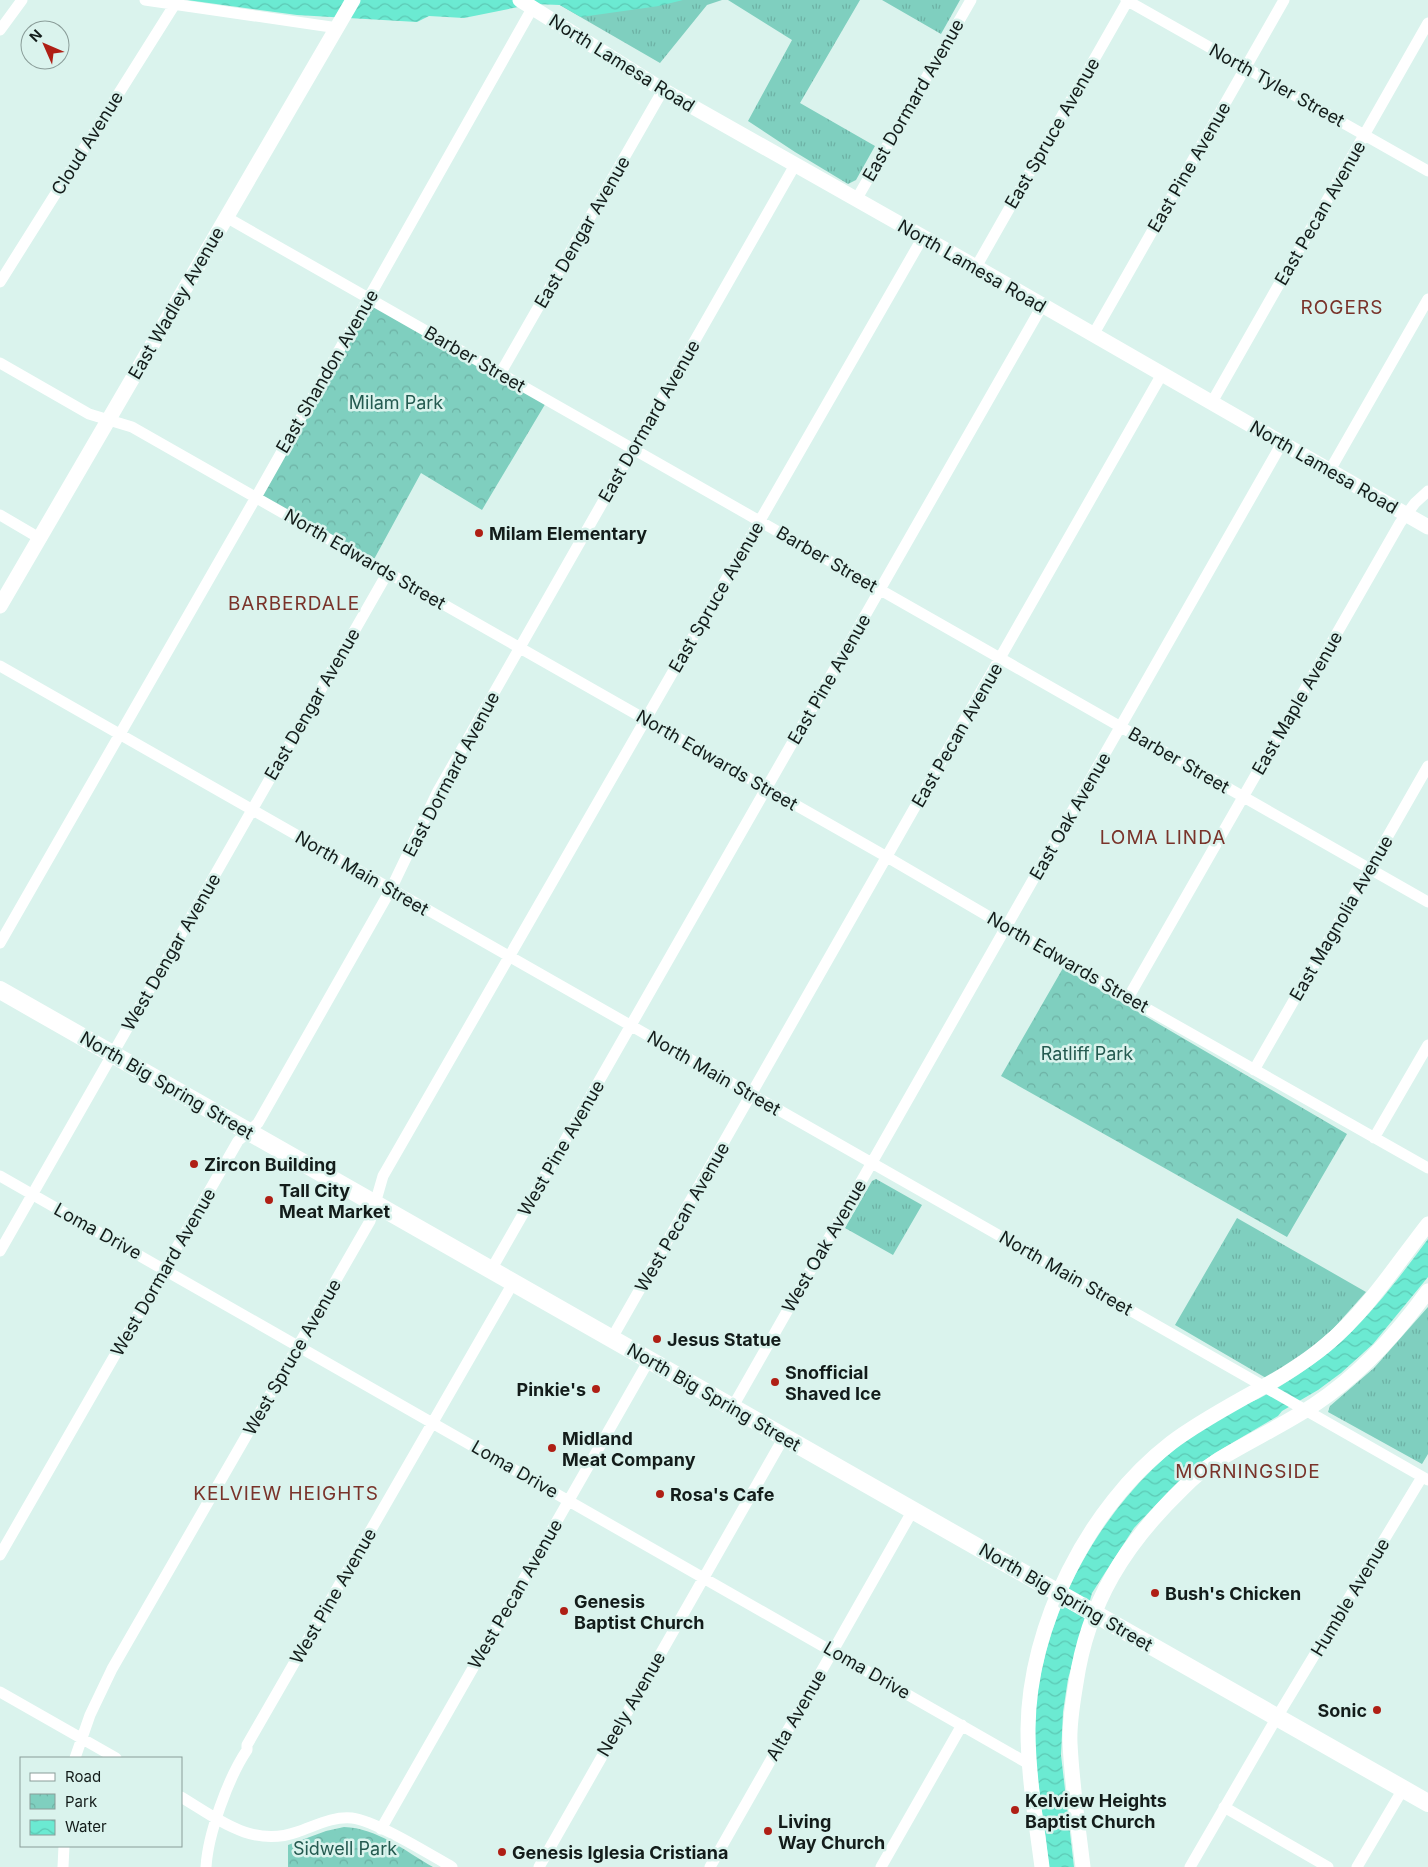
<svg xmlns="http://www.w3.org/2000/svg" width="1428" height="1867" font-family="Inter,sans-serif">
	<style>
		.grass { fill: url(#grass-tufts) }
		.park { fill: url(#park-crowns) }
		.water { fill: url(#water-waves) }
		.lines { fill: none; stroke-linecap: round; stroke-linejoin: round }
		.minor { stroke: #fff; stroke-width: 11 }
		.major { stroke: #fff; stroke-width: 15 }
		.highway { stroke: #fff; stroke-width: 18 }
		.poi-dot { fill: #af1f15; stroke: #daf3ed; stroke-width: 2 }
		.labels { text-anchor: middle; dominant-baseline: central; stroke-width: 5; stroke-linejoin: round; paint-order: stroke }
		.street-label { font-size: 18px; fill: #131c1a; stroke: #daf3ed }
		.park-label { font-size: 18px; fill: #245a50; stroke: #daf3ed }
		.poi-label { font-size: 18px; font-weight: bold; fill: #131c1a; stroke: #daf3ed; text-anchor: start }
		.neighbourhood-label { font-size: 19px; letter-spacing: 1px; fill: #79332a; stroke: #daf3ed }
	</style>
	<defs>
		<pattern id="grass-tufts" width="24" height="20" patternUnits="userSpaceOnUse" patternTransform="scale(1.25)"><rect width="24" height="20" fill="#7fcfbf"/><path d="M3 7l-1-3M5 7V3M7 7l1-3M15 17l-1-3M17 17v-4M19 17l1-3" fill="none" stroke="#6db1a4"/></pattern>
		<pattern id="park-crowns" width="20" height="18" patternUnits="userSpaceOnUse" patternTransform="scale(1.25)"><rect width="20" height="18" fill="#7fcfbf"/><path d="M2 6a3 3 0 1 1 6 0M12 15a3 3 0 1 1 6 0" fill="none" stroke="#6db1a4"/></pattern>
		<pattern id="water-waves" width="16" height="10" patternUnits="userSpaceOnUse" patternTransform="scale(1.25)"><rect width="16" height="10" fill="#6bead2"/><path d="M0 5q4-4 8 0t8 0" fill="none" stroke="#5cc8b4"/></pattern>
	</defs>
	<rect width="100%" height="100%" fill="#daf3ed"/>
	<path class="grass" d="M551,0H722L707,5L660,63Z
		M728,0H860L800,103L875,146L856,180L848,184L795,152L748,121L792,40Z
		M882,0H960L941,34Z
		M876,1179L922,1205L893,1255L845,1228L872,1181Z
		M1237,1218L1366,1292L1333,1329L1300,1357L1266,1378L1175,1325Z
		M1428,1307V1454L1422,1464L1328,1412L1330,1406L1374,1368Z"/>
	<path class="park" d="M368,298L547,401L482,510L421,473L372,563L256,497Z
		M1063,968L1347,1134L1287,1237L1001,1076Z
		M344,1827C377,1828 405,1851 433,1867H288V1845L326,1831Z"/>
	<path class="water" d="M187,0H683L659,6L581,17L560,5L533,4L464,18L429,16L417,22L297,15Z
		M1428,1239V1277L1373,1344L1341,1373L1318,1390L1282,1411L1278,1416L1215,1453L1186,1474L1168,1492L1134,1528L1092,1593L1068,1679L1063,1712L1061,1755L1074,1867H1049C1047,1851 1046,1835 1043,1819C1038,1782 1032,1742 1036,1704C1050,1591 1114,1487 1208,1424C1218,1417 1229,1411 1239,1406C1245,1403 1252,1402 1258,1399C1266,1395 1274,1390 1282,1385C1303,1372 1325,1357 1343,1340C1375,1310 1402,1274 1428,1239Z"/>
	<g class="lines">
		<path class="minor" d="M145,0L338,28
			M1126,0L1428,171
			M0,30L22,0
			M856,200L971,0
			M226,217L1428,902
			M976,267L1128,0
			M0,282L175,4
			M1093,335L1284,0
			M0,363L89,414L132,427L887,857L1128,998L1428,1168
			M500,374L663,90
			M1212,402L1428,23
			M1330,470L1428,299
			M0,515L41,539
			M0,666L1428,1480
			M0,943L259,492L533,7
			M1128,998L1400,523L1415,503L1428,491
			M1254,1070L1428,766
			M1374,1138L1428,1045
			M0,1176L1029,1764
			M0,1251L388,572
			M491,1270L1042,306
			M612,1338L1162,374
			M732,1408L1282,443
			M0,1555L238,1141L258,1123L391,889L438,791L795,165
			M0,1692L116,1758
			M75,1758L90,1715L112,1669L370,1221L383,1176L923,237
			M181,1797C218,1819 252,1848 297,1832C315,1826 333,1816 352,1818C376,1821 429,1854 452,1867
			M1224,1807L1328,1867
			M381,1829L649,1360
			M63,1867L64,1846
			M206,1867C208,1834 228,1778 247,1750V1745L513,1283
			M539,1867L784,1437
			M710,1867L913,1510
			M881,1867L962,1725
			M1190,1867L1277,1717L1422,1477
			M1357,1867L1403,1789"/>
		<path class="major" d="M520,0L663,90L976,267L1428,527
			M0,606L353,0
			M1042,1867C1036,1821 1028,1775 1028,1729C1029,1625 1088,1507 1171,1443C1220,1406 1279,1384 1326,1345C1366,1312 1396,1265 1428,1224
			M1083,1867C1078,1826 1072,1784 1070,1743C1069,1723 1073,1702 1076,1683C1088,1602 1125,1544 1183,1488C1192,1479 1204,1469 1215,1462C1247,1442 1282,1426 1314,1405C1360,1375 1396,1335 1428,1291"/>
		<path class="highway" d="M0,990C475,1263 952,1532 1428,1803"/>
	</g>
	<g class="poi-dot">
		<circle cx="479" cy="533" r="5"/>
		<circle cx="194" cy="1164" r="5"/>
		<circle cx="269" cy="1200" r="5"/>
		<circle cx="657" cy="1339" r="5"/>
		<circle cx="775" cy="1382" r="5"/>
		<circle cx="596" cy="1389" r="5"/>
		<circle cx="552" cy="1448" r="5"/>
		<circle cx="660" cy="1494" r="5"/>
		<circle cx="1155" cy="1593" r="5"/>
		<circle cx="564" cy="1611" r="5"/>
		<circle cx="1377" cy="1710" r="5"/>
		<circle cx="1015" cy="1810" r="5"/>
		<circle cx="768" cy="1831" r="5"/>
		<circle cx="502" cy="1852" r="5"/>
	</g>
	<g class="labels">
		<g class="street-label">
			<text transform="translate(622 63) rotate(32)">North Lamesa Road</text>
			<text transform="translate(1277 85) rotate(29)">North Tyler Street</text>
			<text transform="translate(913 100) rotate(-60)">East Dormard Avenue</text>
			<text transform="translate(1052 133) rotate(-60)">East Spruce Avenue</text>
			<text transform="translate(87 143) rotate(-58)">Cloud Avenue</text>
			<text transform="translate(1189 167) rotate(-60)">East Pine Avenue</text>
			<text transform="translate(1320 213) rotate(-60)">East Pecan Avenue</text>
			<text transform="translate(582 232) rotate(-60)">East Dengar Avenue</text>
			<text transform="translate(972 266) rotate(30)">North Lamesa Road</text>
			<text transform="translate(176 303) rotate(-60)">East Wadley Avenue</text>
			<text transform="translate(475 359) rotate(30)">Barber Street</text>
			<text transform="translate(327 371) rotate(-60)">East Shandon Avenue</text>
			<text transform="translate(649 421) rotate(-60)">East Dormard Avenue</text>
			<text transform="translate(1324 467) rotate(30)">North Lamesa Road</text>
			<text transform="translate(365 559) rotate(30)">North Edwards Street</text>
			<text transform="translate(827 559) rotate(30)">Barber Street</text>
			<text transform="translate(716 597) rotate(-60)">East Spruce Avenue</text>
			<text transform="translate(829 679) rotate(-60)">East Pine Avenue</text>
			<text transform="translate(1297 703) rotate(-60)">East Maple Avenue</text>
			<text transform="translate(312 704) rotate(-60)">East Dengar Avenue</text>
			<text transform="translate(957 735) rotate(-60)">East Pecan Avenue</text>
			<text transform="translate(717 760) rotate(30)">North Edwards Street</text>
			<text transform="translate(1179 760) rotate(30)">Barber Street</text>
			<text transform="translate(451 774) rotate(-62)">East Dormard Avenue</text>
			<text transform="translate(1070 816) rotate(-60)">East Oak Avenue</text>
			<text transform="translate(362 873) rotate(30)">North Main Street</text>
			<text transform="translate(1341 918) rotate(-60)">East Magnolia Avenue</text>
			<text transform="translate(171 952) rotate(-60)">West Dengar Avenue</text>
			<text transform="translate(1068 962) rotate(30)">North Edwards Street</text>
			<text transform="translate(714 1073) rotate(30)">North Main Street</text>
			<text transform="translate(167 1085) rotate(30)">North Big Spring Street</text>
			<text transform="translate(561 1148) rotate(-60)">West Pine Avenue</text>
			<text transform="translate(682 1217) rotate(-60)">West Pecan Avenue</text>
			<text transform="translate(98 1231) rotate(29)">Loma Drive</text>
			<text transform="translate(824 1246) rotate(-60)">West Oak Avenue</text>
			<text transform="translate(163 1272) rotate(-60)">West Dormard Avenue</text>
			<text transform="translate(1066 1273) rotate(30)">North Main Street</text>
			<text transform="translate(292 1357) rotate(-60)">West Spruce Avenue</text>
			<text transform="translate(714 1397) rotate(30)">North Big Spring Street</text>
			<text transform="translate(515 1469) rotate(30)">Loma Drive</text>
			<text transform="translate(515 1594) rotate(-60)">West Pecan Avenue</text>
			<text transform="translate(333 1596) rotate(-60)">West Pine Avenue</text>
			<text transform="translate(1066 1597) rotate(30)">North Big Spring Street</text>
			<text transform="translate(1350 1597) rotate(-59)">Humble Avenue</text>
			<text transform="translate(867 1670) rotate(30)">Loma Drive</text>
			<text transform="translate(631 1704) rotate(-60)">Neely Avenue</text>
			<text transform="translate(796 1715) rotate(-60)">Alta Avenue</text>
		</g>
		<g class="park-label">
			<text x="396" y="402">Milam Park</text>
			<text x="1087" y="1053">Ratliff Park</text>
			<text x="345" y="1848">Sidwell Park</text>
		</g>
		<g class="poi-label">
			<text x="489" y="533">Milam Elementary</text>
			<text x="204" y="1164">Zircon Building</text>
			<text x="279" y="1190">Tall City<tspan x="279" dy="21">Meat Market</tspan></text>
			<text x="667" y="1339">Jesus Statue</text>
			<text x="785" y="1372">Snofficial<tspan x="785" dy="21">Shaved Ice</tspan></text>
			<text x="586" y="1389" text-anchor="end">Pinkie's</text>
			<text x="562" y="1438">Midland<tspan x="562" dy="21">Meat Company</tspan></text>
			<text x="670" y="1494">Rosa's Cafe</text>
			<text x="1165" y="1593">Bush's Chicken</text>
			<text x="574" y="1601">Genesis<tspan x="574" dy="21">Baptist Church</tspan></text>
			<text x="1367" y="1710" text-anchor="end">Sonic</text>
			<text x="1025" y="1800">Kelview Heights<tspan x="1025" dy="21">Baptist Church</tspan></text>
			<text x="778" y="1821">Living<tspan x="778" dy="21">Way Church</tspan></text>
			<text x="512" y="1852">Genesis Iglesia Cristiana</text>
		</g>
		<g class="neighbourhood-label">
			<text x="1342" y="307">ROGERS</text>
			<text x="294" y="603">BARBERDALE</text>
			<text x="1163" y="837">LOMA LINDA</text>
			<text x="1248" y="1471">MORNINGSIDE</text>
			<text x="286" y="1493">KELVIEW HEIGHTS</text>
		</g>
	</g>
	<rect x="20" y="1757" width="162" height="90" fill="#daf3ed" stroke="#8a9d99"/>
	<rect x="30" y="1773" width="25" height="8" fill="#ffffff" stroke="#8a9d99"/>
	<text x="65" y="1782" font-size="15" fill="#131c1a">Road</text>
	<rect x="30" y="1794" width="25" height="15" fill="url(#park-crowns)" stroke="#8a9d99"/>
	<text x="65" y="1807" font-size="15" fill="#131c1a">Park</text>
	<rect x="30" y="1820" width="25" height="15" fill="url(#water-waves)" stroke="#8a9d99"/>
	<text x="65" y="1832" font-size="15" fill="#131c1a">Water</text>
	<g transform="translate(45 45) rotate(315)"><circle r="24" fill="#daf3ed" stroke="#8a9d99"/>
	<path d="M0-4L9 19L0 12L-9 19Z" fill="#af1f15"/>
	<text y="-8" font-size="14" font-weight="bold" text-anchor="middle" fill="#131c1a">N</text>
	</g>
</svg>
